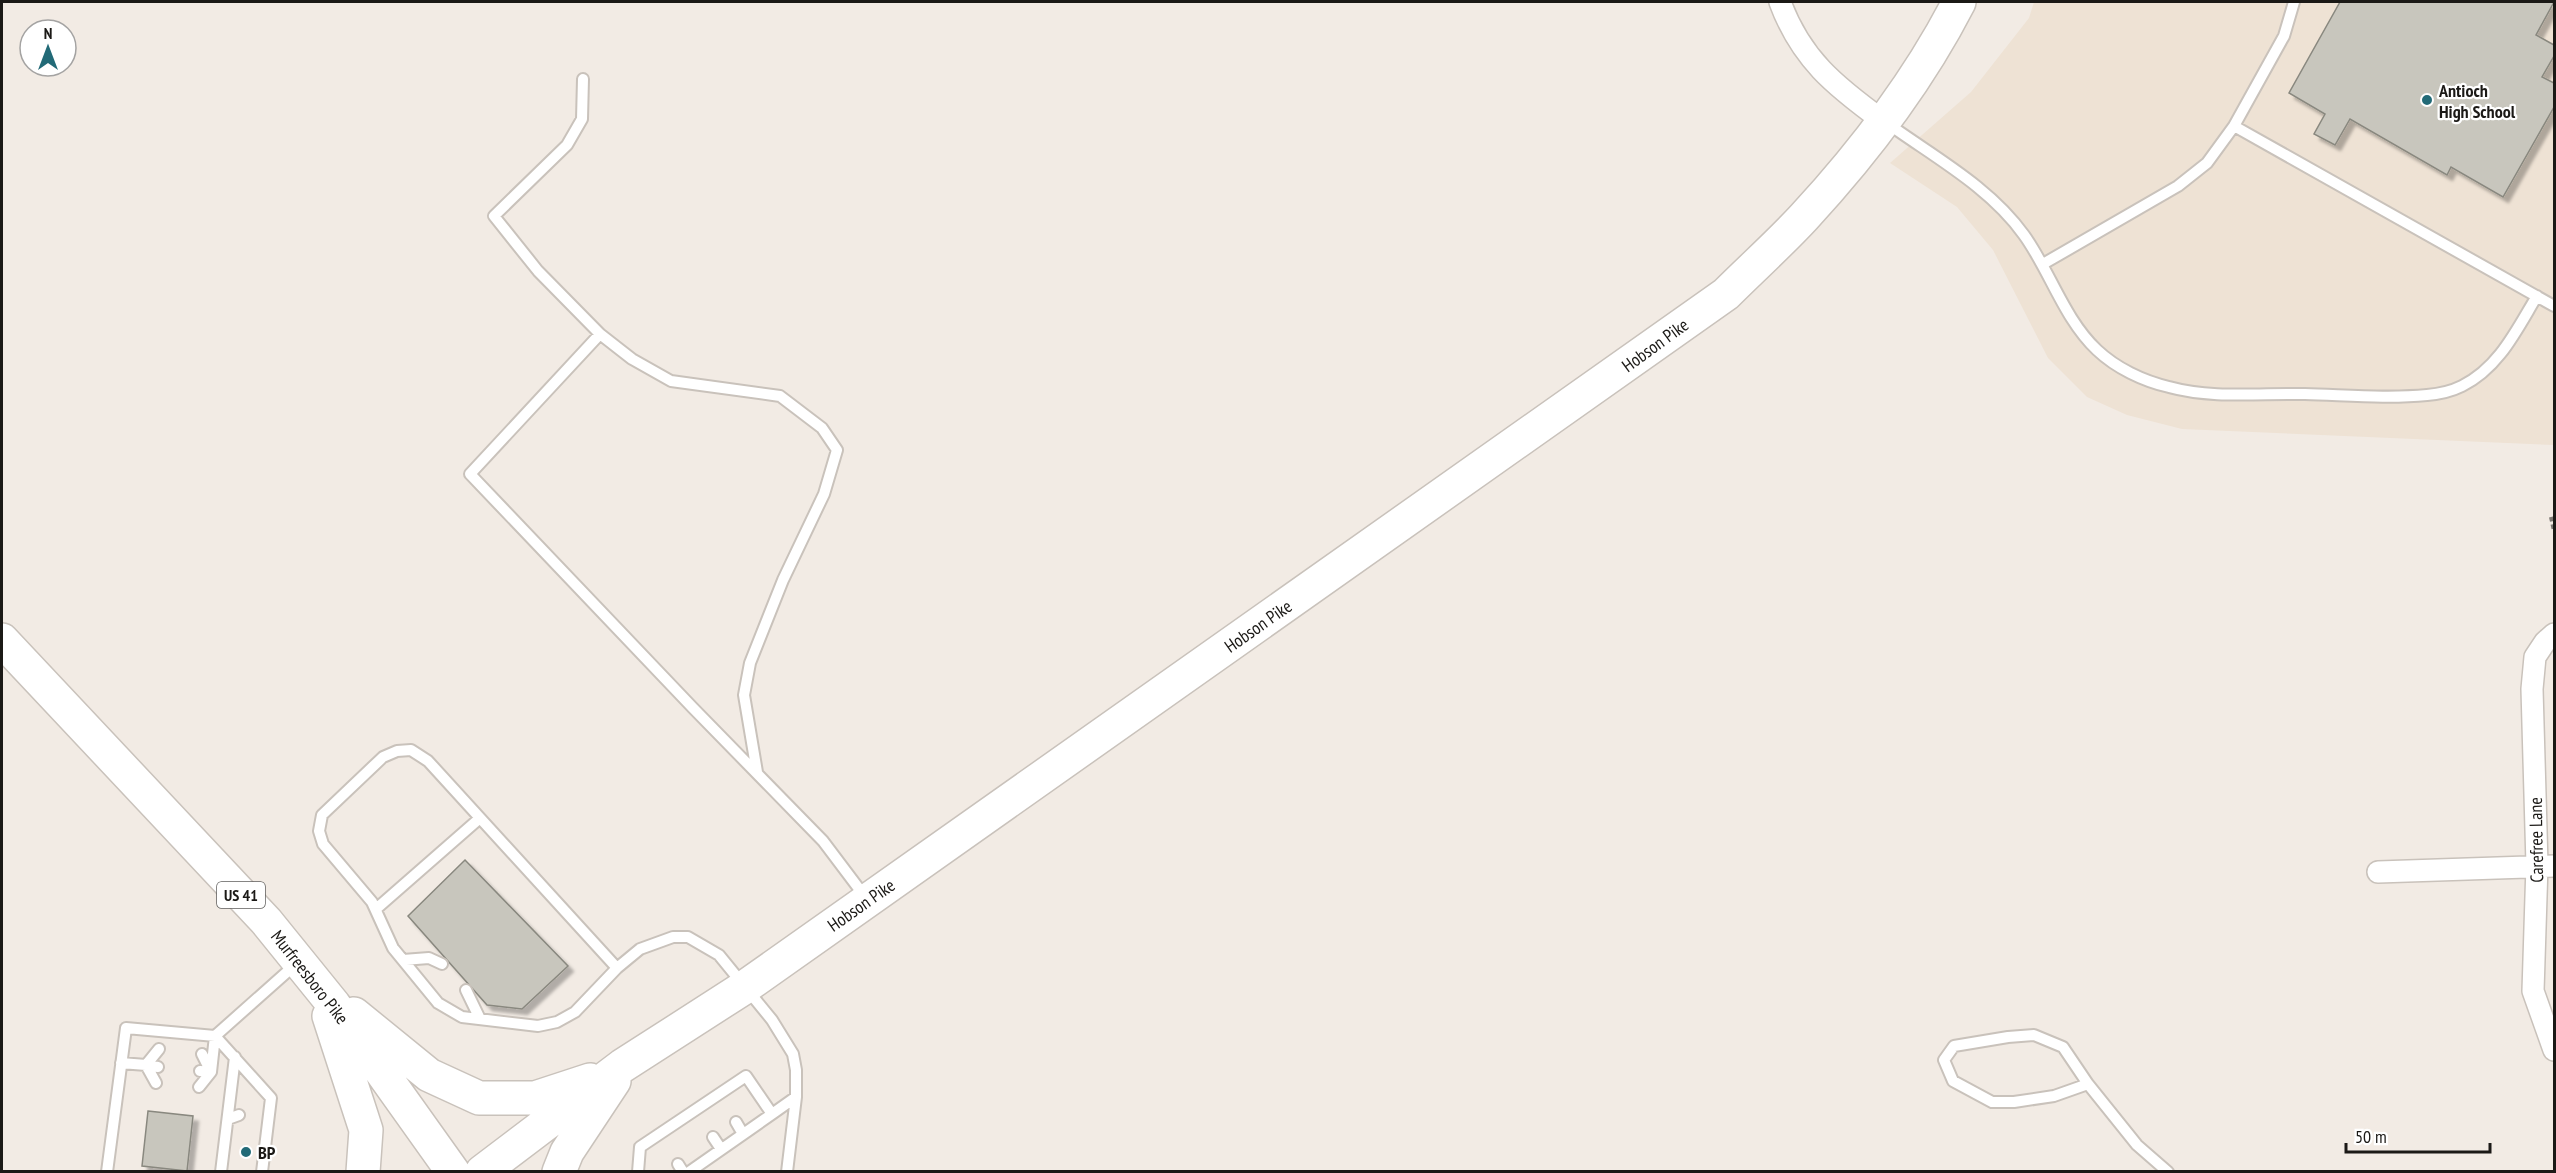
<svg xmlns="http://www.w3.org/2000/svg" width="2556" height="1173" font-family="'PT Sans Narrow',sans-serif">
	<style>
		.built { fill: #eee2d4 }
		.building { fill: #c8c6bd; stroke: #89887f; stroke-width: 1.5; filter: url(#shadow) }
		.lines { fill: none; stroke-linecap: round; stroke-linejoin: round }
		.lane-casing { stroke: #c9c2bb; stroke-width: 14 }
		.street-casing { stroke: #c9c2bb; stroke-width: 24 }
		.primary-casing { stroke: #c9c2bb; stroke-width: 36 }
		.path { stroke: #7c7873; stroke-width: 4; stroke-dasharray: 4.5 3; stroke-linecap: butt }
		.lane { stroke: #fff; stroke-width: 10 }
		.street { stroke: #fff; stroke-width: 21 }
		.primary { stroke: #fff; stroke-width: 33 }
		.poi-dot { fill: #226a77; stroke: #fff; stroke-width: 2 }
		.labels { text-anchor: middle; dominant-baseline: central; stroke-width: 4.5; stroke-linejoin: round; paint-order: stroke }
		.shield { fill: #fff; stroke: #5f5e5c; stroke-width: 1.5 }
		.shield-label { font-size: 16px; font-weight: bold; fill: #1b1916 }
		.poi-label { font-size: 18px; font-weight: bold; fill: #1b1916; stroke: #fff; text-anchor: start }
		.street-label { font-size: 18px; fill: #1b1916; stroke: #fff }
	</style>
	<defs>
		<filter id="shadow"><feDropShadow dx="5.5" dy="5.5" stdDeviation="1.5" flood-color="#0004"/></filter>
	</defs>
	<rect width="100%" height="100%" fill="#f2ebe4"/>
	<path class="built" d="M2034,2H2554V445L2182,429L2127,415L2087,397L2048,358L1993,250L1957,207L1890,163L1971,92L2029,18Z"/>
	<path class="building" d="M2340,2H2554L2536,35L2554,45V56L2542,77L2554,83V107L2503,197L2451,167L2447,175L2350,119L2335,145L2314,134L2325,114L2289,93Z
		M465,860L568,966L522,1009L487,1005L408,916Z
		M148,1111L193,1116L187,1171L142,1166Z"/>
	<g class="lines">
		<defs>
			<path id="lane" d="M583,79L582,119L567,145L494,216L538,271L600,334
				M1887,123C1934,157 1990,187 2024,235C2050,271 2064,319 2097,350C2116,368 2143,381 2169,387C2212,399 2261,393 2305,394C2345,395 2387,399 2427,395C2439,394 2452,391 2462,386C2499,368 2517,329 2537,296
				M2234,126L2554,306
				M2043,264L2178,186L2207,163L2234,126L2284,36L2294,2
				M757,772L744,695L750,663L783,580L824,494L837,450L822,428L780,396L671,381L632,359L600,334L470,474L693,708L823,841L866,898
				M376,909L480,818
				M403,960L429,958L442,964
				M617,968L428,761L411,750L397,751L383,757L322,815L319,831L323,844L372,902L393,948L438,1003L462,1017L538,1026L557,1022L575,1012L617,968L640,949L673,937H688L719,955L772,1020L793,1054L796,1070V1097L787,1172
				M466,990L480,1019
				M121,1063L146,1065L156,1083
				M158,1067L146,1065L159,1049
				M2088,1084L2054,1096L2014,1102H1992L1953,1081L1944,1060L1954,1046L2008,1037L2034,1035L2063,1047L2088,1084L2137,1145L2168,1172
				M199,1087L211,1072L202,1054
				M772,1114L796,1097
				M228,1119L239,1115
				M736,1122L743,1134
				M713,1137L721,1149
				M678,1164L683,1172
				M107,1172L126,1028L215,1036L211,1072L200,1071
				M221,1172L235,1057
				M262,1172L271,1098L215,1036L296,964
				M638,1172L640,1147L746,1076L772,1114L689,1172"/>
			<path id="street" d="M1780,2C1801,59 1835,86 1883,121
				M2554,634L2545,642L2535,657L2532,689L2537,865L2533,991L2554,1050
				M2378,872L2554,866"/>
			<path id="primary" d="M2,640L266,921L334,1005L453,1172
				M354,1014L429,1075L479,1098H535L590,1080
				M329,1016L366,1130L363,1172
				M482,1172L622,1066L745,987L1726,294C1752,268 1780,243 1804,217C1864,152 1919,80 1959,2
				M559,1172L567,1152L614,1081"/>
		</defs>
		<use href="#lane" class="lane-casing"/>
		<use href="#street" class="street-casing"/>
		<use href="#primary" class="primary-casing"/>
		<path class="path" d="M2551,517L2554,531"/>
		<use href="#lane" class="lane"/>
		<use href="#street" class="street"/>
		<use href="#primary" class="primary"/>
	</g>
	<g class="poi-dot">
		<circle cx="2427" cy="100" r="6"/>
		<circle cx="246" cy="1152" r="6"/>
	</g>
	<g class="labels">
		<rect class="shield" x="217" y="882" width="48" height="26" rx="4.5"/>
		<g class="shield-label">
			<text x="241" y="895">US 41</text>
		</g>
		<g class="poi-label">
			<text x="2439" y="90">Antioch<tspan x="2439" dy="21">High School</tspan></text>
			<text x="258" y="1152">BP</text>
		</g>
		<g class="street-label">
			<text transform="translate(1655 345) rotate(-36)">Hobson Pike</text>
			<text transform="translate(1258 626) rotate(-35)">Hobson Pike</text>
			<text transform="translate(2536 840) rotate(-91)">Carefree Lane</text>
			<text transform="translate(861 905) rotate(-35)">Hobson Pike</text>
			<text transform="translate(310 977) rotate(52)">Murfreesboro Pike</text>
		</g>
	</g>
	<rect width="2556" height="1173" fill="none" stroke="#1b1916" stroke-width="6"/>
	<g transform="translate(48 48)"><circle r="28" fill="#ffffff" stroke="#a4a3a2" stroke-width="1.5"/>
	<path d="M0-4.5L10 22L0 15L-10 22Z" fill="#226a77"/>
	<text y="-9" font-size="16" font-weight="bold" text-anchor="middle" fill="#1b1916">N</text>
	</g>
	<path d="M2346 1143v9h144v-9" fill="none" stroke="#1b1916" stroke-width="3"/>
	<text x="2355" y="1143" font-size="18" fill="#1b1916" stroke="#ffffff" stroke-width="4.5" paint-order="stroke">50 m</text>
</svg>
